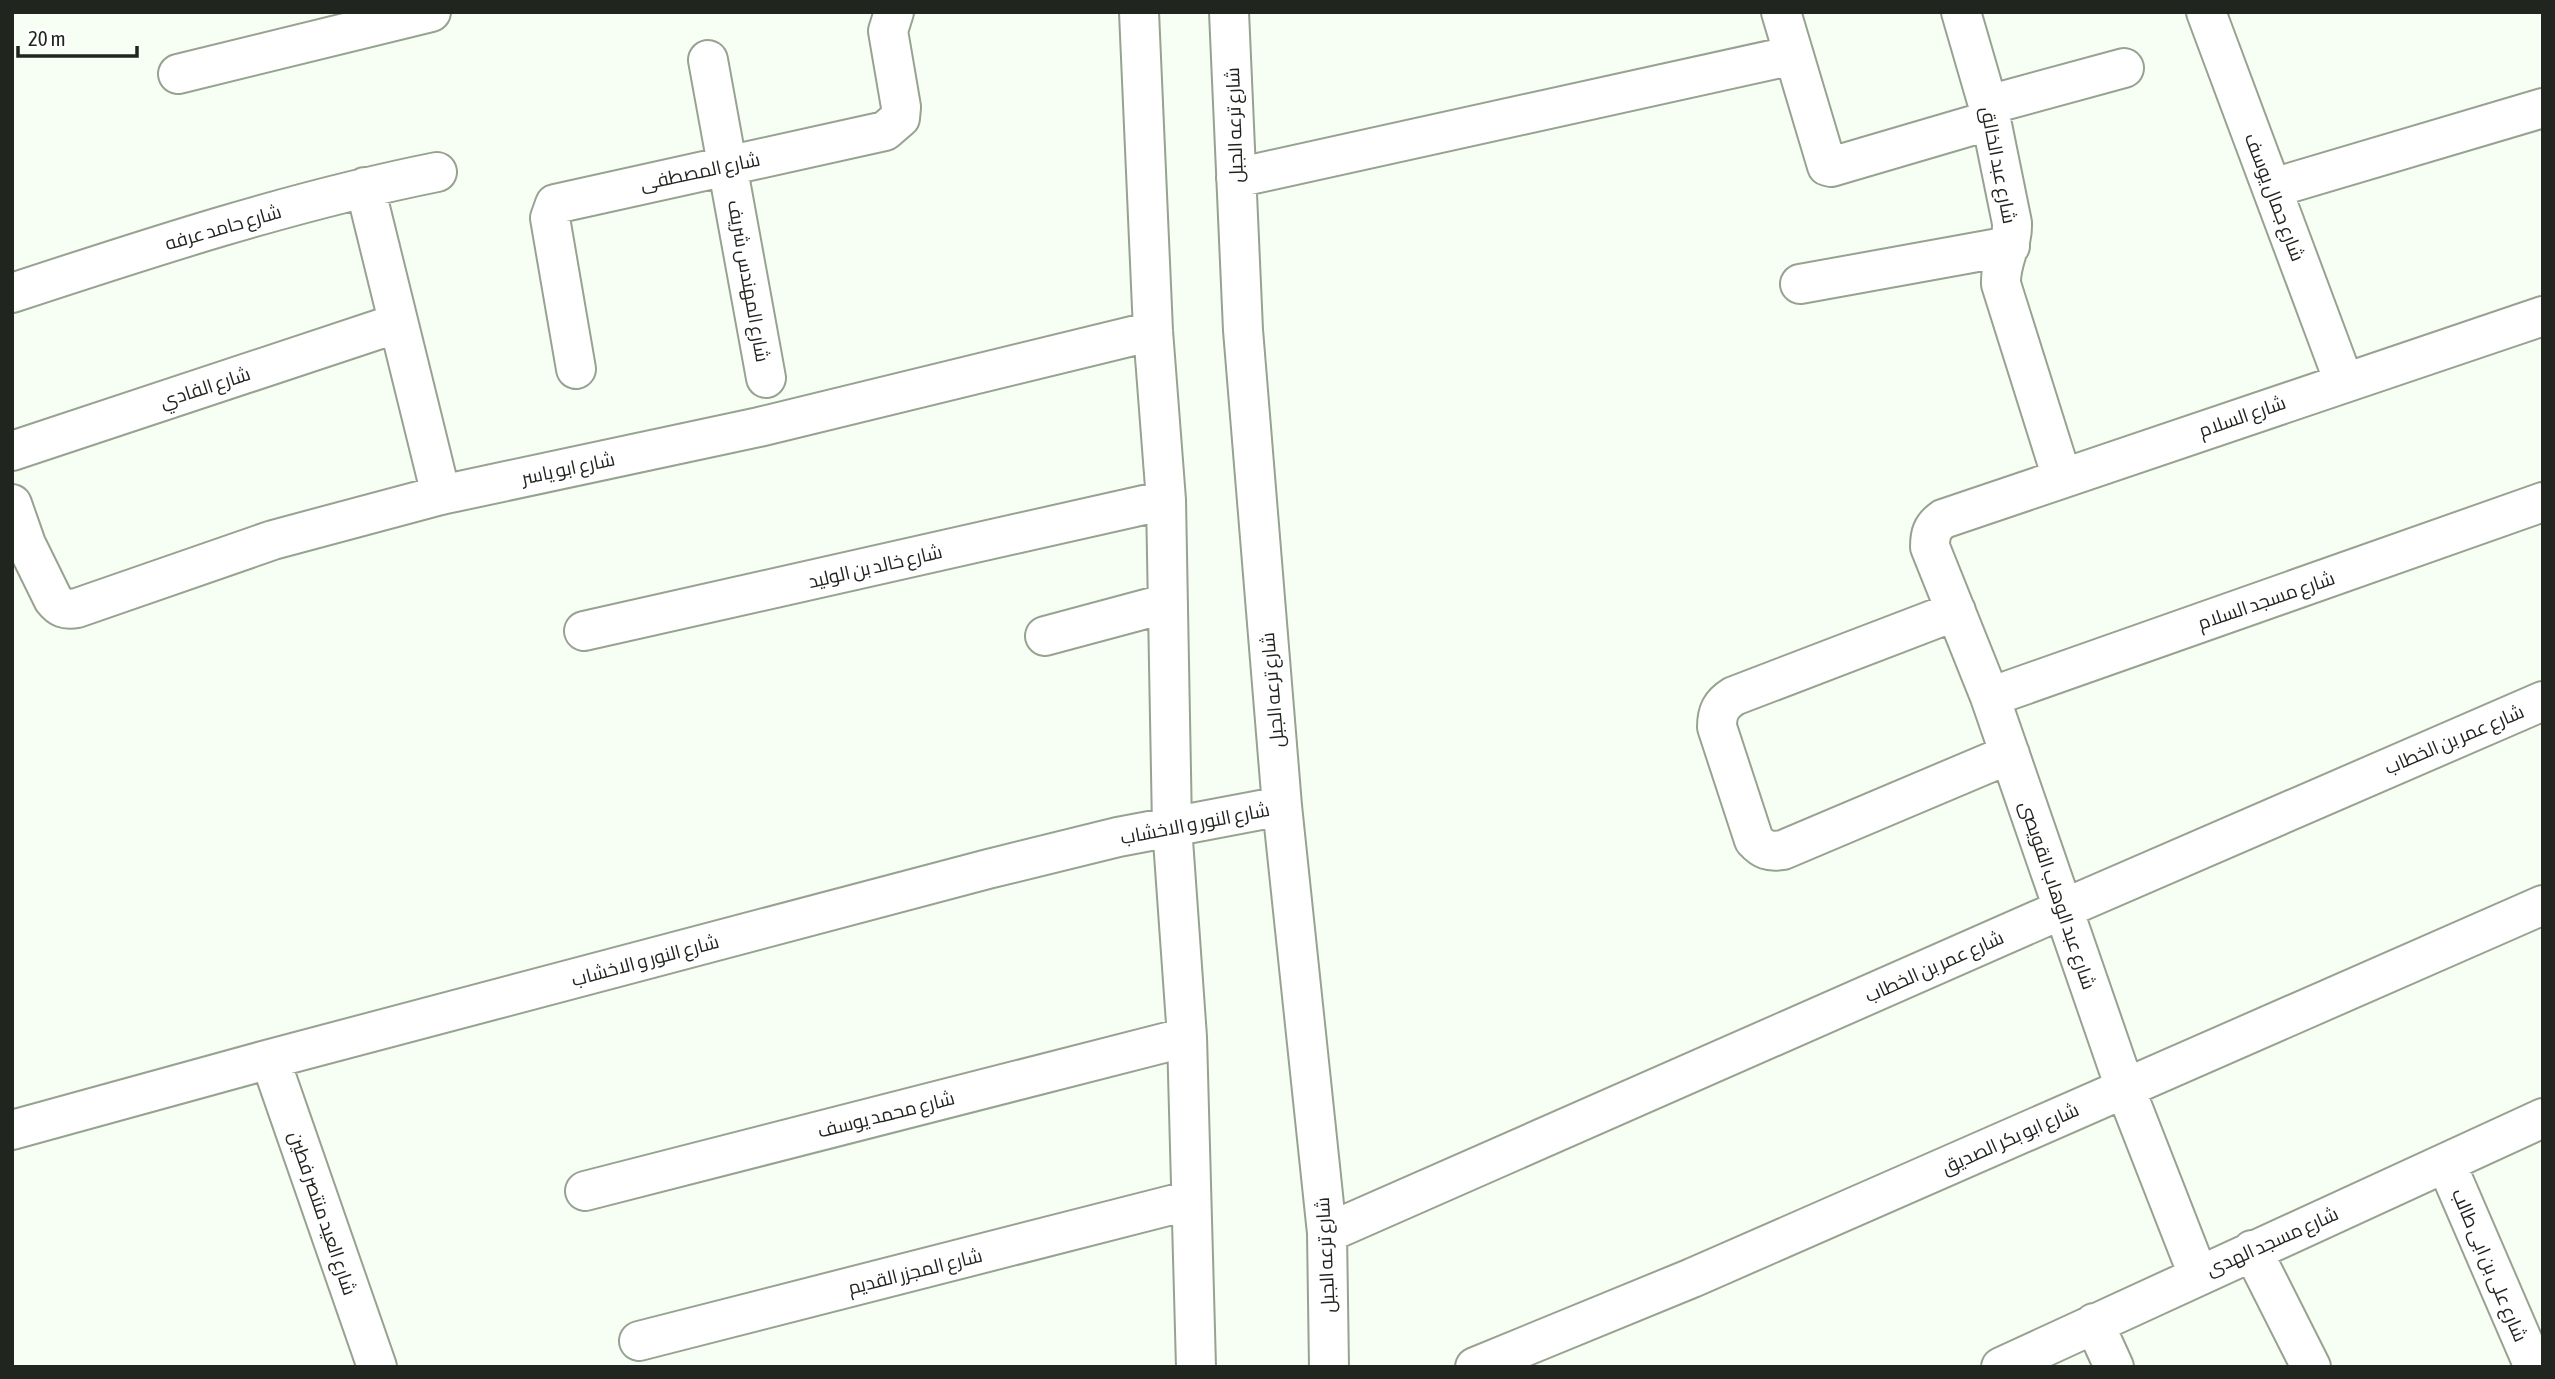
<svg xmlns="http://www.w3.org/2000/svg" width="2555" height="1379" font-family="'Asap Condensed',Cairo,sans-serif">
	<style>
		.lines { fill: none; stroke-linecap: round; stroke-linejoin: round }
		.minor-casing { stroke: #97a291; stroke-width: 42 }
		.minor { stroke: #fff; stroke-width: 38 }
		.labels { text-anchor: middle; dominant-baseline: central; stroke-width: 7; stroke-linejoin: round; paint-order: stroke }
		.street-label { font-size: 19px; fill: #21251f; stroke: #fff }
	</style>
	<rect width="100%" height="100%" fill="#f7fef3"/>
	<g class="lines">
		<defs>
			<path id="minor" d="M1139,12L1153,331L1166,500L1172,826L1187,1037L1196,1367
				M1229,12L1243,330L1282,806L1327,1233L1329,1367
				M1781,12L1827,166L1831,167L1991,120
				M1961,12L1988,105L2012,223C2013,245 2000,261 2001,284L2062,478
				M2206,12L2344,382
				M708,60L766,378
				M178,74L431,12
				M1988,105L2124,68
				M1236,178L1794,55
				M365,187L441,495
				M2273,188L2543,108
				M1800,284L2010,246
				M12,293C152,247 292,201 437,172
				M576,369L550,218L555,204L885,131L900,118L901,107L888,31L894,12
				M12,451L398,323
				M12,504L26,544L53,599C60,608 65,610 77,608L273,540L441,495L759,427L1153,331
				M1956,611L1734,696C1721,704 1717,712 1717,727L1754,840C1763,850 1769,852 1783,850L2010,754
				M584,631L1166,500
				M1045,636L1168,603
				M1990,697L2543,502
				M270,1059L377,1367
				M12,1130L270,1059L988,869L1118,837L1282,806
				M2446,1163L2534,1367
				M585,1191L1187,1037
				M1327,1233L2063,909L2543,701
				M2252,1250L2311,1367
				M2198,1275L2125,1088L1990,697L1930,547C1930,534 1932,527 1943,519L2543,316
				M2094,1323L2114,1367
				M639,1341L1191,1200
				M1475,1367L1692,1278L2543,905
				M2001,1367L2543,1118"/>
		</defs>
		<use href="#minor" class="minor-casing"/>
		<use href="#minor" class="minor"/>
	</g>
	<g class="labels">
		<g class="street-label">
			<text transform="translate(1234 125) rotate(-92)">شارع ترعه الجبل</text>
			<text transform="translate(1999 165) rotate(79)">شارع عبد الخالق</text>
			<text transform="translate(700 171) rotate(-12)">شارع المصطفى</text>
			<text transform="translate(2275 197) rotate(69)">شارع جمال يوسف</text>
			<text transform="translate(223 227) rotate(-16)">شارع حامد عرفه</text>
			<text transform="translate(749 281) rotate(80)">شارع المهندس شريف</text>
			<text transform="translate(205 387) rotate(-18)">شارع الفادي</text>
			<text transform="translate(2242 416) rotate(-19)">شارع السلام</text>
			<text transform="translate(568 468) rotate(-12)">شارع ابو ياسر</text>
			<text transform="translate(875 566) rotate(-13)">شارع خالد بن الوليد</text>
			<text transform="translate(2266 600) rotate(-19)">شارع مسجد السلام</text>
			<text transform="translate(1272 690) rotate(-95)">شارع ترعه الجبل</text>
			<text transform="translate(2454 739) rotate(-23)">شارع عمر بن الخطاب</text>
			<text transform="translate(1195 823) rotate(-11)">شارع النور و الاخشاب</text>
			<text transform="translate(2058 895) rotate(71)">شارع عبد الوهاب القويصى</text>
			<text transform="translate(645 960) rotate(-15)">شارع النور و الاخشاب</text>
			<text transform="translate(1934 966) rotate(-24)">شارع عمر بن الخطاب</text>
			<text transform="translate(886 1114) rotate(-14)">شارع محمد يوسف</text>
			<text transform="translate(2010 1138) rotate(-24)">شارع ابو بكر الصديق</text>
			<text transform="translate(323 1213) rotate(71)">شارع العيد منتصر فطين</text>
			<text transform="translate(2272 1241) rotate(-24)">شارع مسجد الهدى</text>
			<text transform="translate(1325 1255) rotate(-93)">شارع ترعه الجبل</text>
			<text transform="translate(2490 1265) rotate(67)">شارع على بن ابى طالب</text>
			<text transform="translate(915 1271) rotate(-14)">شارع المجزر القديم</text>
		</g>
	</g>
	<rect width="2555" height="1379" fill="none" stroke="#21251f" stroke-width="28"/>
	<path d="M18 46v10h119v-10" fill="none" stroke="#21251f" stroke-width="3.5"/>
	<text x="28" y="46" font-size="21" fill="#21251f" stroke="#ffffff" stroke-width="5" paint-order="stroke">20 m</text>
</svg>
